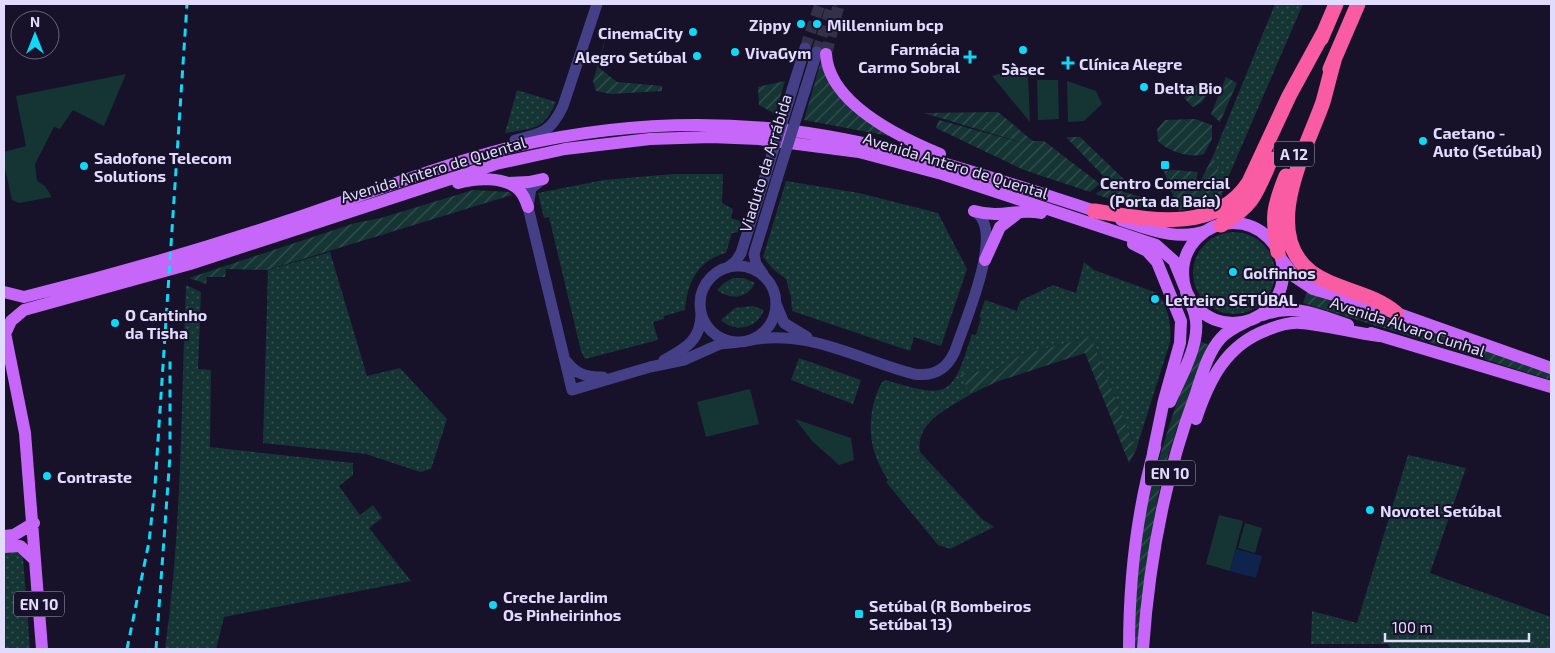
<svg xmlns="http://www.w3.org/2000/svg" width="1555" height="653" font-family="'Exo 2',sans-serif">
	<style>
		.grass { fill: url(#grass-dots) }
		.park { fill: #153434 }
		.garden { fill: url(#garden-furrows) }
		.water { fill: #0f244c }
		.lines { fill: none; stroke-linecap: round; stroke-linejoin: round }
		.minor-tunnel { stroke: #35304a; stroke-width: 11; stroke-dasharray: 11 5.5; stroke-linecap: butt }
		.major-tunnel { stroke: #35304a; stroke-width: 12; stroke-dasharray: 12 6; stroke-linecap: butt }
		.minor { stroke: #443f87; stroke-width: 11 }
		.major { stroke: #c767fa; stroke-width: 12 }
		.highway { stroke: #f95ca2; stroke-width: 15 }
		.rail { stroke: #0fd9f7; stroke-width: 3; stroke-dasharray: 8 6; stroke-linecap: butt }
		.minor-bridge { stroke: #443f87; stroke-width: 11 }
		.poi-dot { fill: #0fd9f7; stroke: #17122a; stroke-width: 2 }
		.labels { text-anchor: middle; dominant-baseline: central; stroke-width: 4; stroke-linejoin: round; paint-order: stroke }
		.shield { fill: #17122a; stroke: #a49fbe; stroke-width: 1 }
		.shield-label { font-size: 15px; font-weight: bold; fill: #e1dcfe }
		.poi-label { font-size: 16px; font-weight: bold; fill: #e1dcfe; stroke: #17122a; text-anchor: start }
		.street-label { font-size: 16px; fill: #e1dcfe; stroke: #17122a }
	</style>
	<defs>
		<pattern id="grass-dots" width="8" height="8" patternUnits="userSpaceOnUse" patternTransform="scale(1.25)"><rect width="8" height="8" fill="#153434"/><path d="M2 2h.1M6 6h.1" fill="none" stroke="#375152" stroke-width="1.8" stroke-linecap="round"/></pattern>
		<pattern id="garden-furrows" width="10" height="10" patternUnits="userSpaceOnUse" patternTransform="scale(1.25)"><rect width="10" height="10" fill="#153434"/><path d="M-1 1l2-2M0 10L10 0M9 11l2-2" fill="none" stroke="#375152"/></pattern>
	</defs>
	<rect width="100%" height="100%" fill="#17122a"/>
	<path class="grass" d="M1275,4H1303L1224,187L1213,156Z
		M517,90L556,102C543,131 534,128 505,133Z
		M673,174H723L722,203L733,209L731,218L742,222L739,232L732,233L726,253C698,260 687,283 685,310L664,316V319L653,322L658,340L585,359L581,351L549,217L544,218L538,193L604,180Z
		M786,181L859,193L938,213L967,269L941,346L914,337L910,351L792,311L791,297L786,279L773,269L763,257Z
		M1193 273a41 41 0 1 1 82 0a41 41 0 1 1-82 0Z
		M330,252L367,376L400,368L447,419L431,469L420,472L366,454L263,443L268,270Z
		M1084,262L1094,270L1157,293C1168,306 1172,325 1170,342L1136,450L1091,337L1023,354L996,369L960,374L971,394C949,408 915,422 920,452L982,519L994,527L950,549L938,545L886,482L888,480C870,453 866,427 876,395C879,389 880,382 886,380C950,400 952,396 972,334L976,335L981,318L979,317L985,300L1017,311L1020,301L1053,285L1076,293Z
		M733,278H744L755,283C748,298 731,301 717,290L724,283Z
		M186,285L201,292L198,369L211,370L210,447L353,463V475L339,486L360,515L373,505L382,518L369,528L411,581L224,617L216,649H165C182,528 181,406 186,285Z
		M753,306L764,310C757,329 735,333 721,320L735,308Z
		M799,358L861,380L853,404L791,380Z
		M1408,455L1466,468L1430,573L1551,617V649H1391L1388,644H1311L1312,611L1357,623Z
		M14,550L23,557L30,649H4V551Z"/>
	<path class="park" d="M1006,72L1028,77L1030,122L992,76Z
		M126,74L104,126L73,110L60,129L54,127L35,164L37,181L45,186L52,197L19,203L12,200L4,164V152L26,146L16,96Z
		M1037,80H1058L1059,119L1038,120Z
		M1067,81L1096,91L1102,104L1084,121L1068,122Z
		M750,389L759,424L706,437L697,402Z
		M795,419L851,438L854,460L839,465L812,441Z
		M1219,515L1243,521L1230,571L1206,564Z
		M1245,523L1262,528L1255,553L1238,548Z"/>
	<path class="garden" d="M609,27L598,67L617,82L662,86V91L611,94L596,91L593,81Z
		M821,61H822L889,136L804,120Z
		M1226,77L1237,83L1220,122L1211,114Z
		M785,81L775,114L759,105L758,87Z
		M1199,82L1212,87L1202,102L1193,107L1184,98Z
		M998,112L1033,141H1044L1100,184L1090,192L1024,170L936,128L939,120L1026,144L924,113Z
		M1195,119L1212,125V139L1204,154C1191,159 1167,151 1158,141L1157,129L1165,120Z
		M1066,137H1080L1132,187L1108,181Z
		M1213,156L1224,187L1221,198L1210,204L1179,211L1163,169L1198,172L1195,183L1199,184Z
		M1106,187L1145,198L1156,209L1128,205L1095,194Z
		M473,190L509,192L512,195L267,270L226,269L225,277H207L206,284L189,278L355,223L381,218Z
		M1307,292L1466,343L1551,374V380L1303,303Z
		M1091,337L1136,450L1129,463L1085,353L996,382L971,394L959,374L996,369L1023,354Z
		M1199,341L1210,345C1186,400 1163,459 1154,520C1148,562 1144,606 1140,649H1135C1135,605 1136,560 1145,516C1157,456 1178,399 1199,341Z"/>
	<path class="water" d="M1236,549L1262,556L1256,578L1230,571Z"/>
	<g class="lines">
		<path class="minor-tunnel" d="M805,48L820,4
			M817,52L832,4"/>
		<path class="major-tunnel" d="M826,54L839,4"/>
		<path class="minor" d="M793,87L805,48
			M805,90L817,52
			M515,140C542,134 551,132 563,106L597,4
			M543,179L531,188L528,207L572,390L650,367L684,360L720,344L740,342
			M700 304a38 38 0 1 1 76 0a38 38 0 1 1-76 0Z
			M727,268L736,261L741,253L765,177
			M763,274L756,264L754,254L777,179
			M777,306L784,323L807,337
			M747,341C805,327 859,360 914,374C934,377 947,369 955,351C964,323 1007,228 974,211
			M664,360C685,349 701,340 701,314
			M567,362C576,375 588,377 603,377"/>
		<path class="major" d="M826,54C829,103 899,137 940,154
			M458,183C475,178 505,176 519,190C523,194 526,201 528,207
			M508,183L529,182L543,179
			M974,211C1002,219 1017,208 1041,213
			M1121,220C1149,229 1178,242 1208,230
			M1183 273a50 50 0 1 1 100 0a50 50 0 1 1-100 0Z
			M1133,244L1147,251L1157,262L1181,321L1180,343L1164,400L1153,453
			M985,260L1000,227L1017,214
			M1282,260L1295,277L1313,289L1396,313L1551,368
			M4,292L24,297C113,275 200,250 287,221C362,196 439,165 516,146C602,126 690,120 777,129C890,141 995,179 1102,213
			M1263,315C1294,303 1318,315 1348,325
			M4,328L25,433L42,649
			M1371,333L1551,387
			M5,334L11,321L24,310L190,264L496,164L565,149L650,139L711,137L759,139L859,152L942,174L1156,245L1174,261L1185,288
			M1170,402C1180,378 1199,347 1196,321C1195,311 1190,301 1186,292
			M1196,419C1209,380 1226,345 1267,330C1277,326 1289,322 1300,323C1327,325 1353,333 1379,336
			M4,536L14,535L34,523
			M4,547L20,546L35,560
			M1129,649C1129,580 1136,514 1155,447
			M1143,649C1149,562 1165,475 1196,393C1202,375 1208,352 1221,338C1229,329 1240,325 1250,320"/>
		<path class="highway" d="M1321,39L1336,4
			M1334,61C1330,74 1327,88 1323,102C1307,148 1259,232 1311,272C1337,291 1372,292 1396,313
			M1330,69L1358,4
			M1094,211C1146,219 1215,235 1249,182L1289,96L1325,30
			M1221,225C1254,205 1256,194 1271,159
			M1278,252C1272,217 1273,208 1286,176"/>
		<path class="rail" d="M127,649L149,542L155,486L187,4
			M156,649L170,456V361"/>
		<path class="minor-bridge" d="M765,177L793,87
			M777,179L805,90"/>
	</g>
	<g class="poi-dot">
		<circle cx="801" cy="24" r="5"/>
		<circle cx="817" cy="24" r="5"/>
		<circle cx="693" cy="32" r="5"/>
		<circle cx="1023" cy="50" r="5"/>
		<circle cx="735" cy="52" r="5"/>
		<circle cx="697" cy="56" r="5"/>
		<path d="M967.5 49.5h5v5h5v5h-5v5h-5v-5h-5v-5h5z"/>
		<path d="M1065.5 55.5h5v5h5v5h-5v5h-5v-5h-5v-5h5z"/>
		<circle cx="1144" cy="87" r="5"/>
		<circle cx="1423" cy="141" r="5"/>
		<rect x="1160" y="160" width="10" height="10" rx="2.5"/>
		<circle cx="84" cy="166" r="5"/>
		<circle cx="1233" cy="272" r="5"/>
		<circle cx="1155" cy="299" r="5"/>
		<circle cx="115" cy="323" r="5"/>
		<circle cx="47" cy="476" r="5"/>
		<circle cx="1370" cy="510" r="5"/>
		<circle cx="493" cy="605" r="5"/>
		<rect x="854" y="609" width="10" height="10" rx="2.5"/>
	</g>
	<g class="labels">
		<g class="shield">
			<rect x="1274" y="141.5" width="40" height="25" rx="4"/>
			<rect x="1145" y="460.5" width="50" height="25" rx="4"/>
			<rect x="14" y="591.5" width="50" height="25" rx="4"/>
		</g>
		<g class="shield-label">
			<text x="1294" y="154">A 12</text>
			<text x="1170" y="473">EN 10</text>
			<text x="39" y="604">EN 10</text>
		</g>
		<g class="poi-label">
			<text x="791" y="24" text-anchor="end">Zippy</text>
			<text x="827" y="24">Millennium bcp</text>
			<text x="683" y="32" text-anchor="end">CinemaCity</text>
			<text x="960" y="48" text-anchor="end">Farmácia<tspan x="960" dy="18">Carmo Sobral</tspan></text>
			<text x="745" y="52">VivaGym</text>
			<text x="687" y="56" text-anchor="end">Alegro Setúbal</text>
			<text x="1079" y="63">Clínica Alegre</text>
			<text x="1023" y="68" text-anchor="middle">5àsec</text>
			<text x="1154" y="87">Delta Bio</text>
			<text x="1433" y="132">Caetano -<tspan x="1433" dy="18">Auto (Setúbal)</tspan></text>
			<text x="94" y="157">Sadofone Telecom<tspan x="94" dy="18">Solutions</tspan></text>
			<text x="1165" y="182" text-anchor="middle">Centro Comercial<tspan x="1165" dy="18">(Porta da Baía)</tspan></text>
			<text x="1243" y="272">Golfinhos</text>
			<text x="1165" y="299">Letreiro SETÚBAL</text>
			<text x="125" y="314">O Cantinho<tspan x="125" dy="18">da Tisha</tspan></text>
			<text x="57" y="476">Contraste</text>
			<text x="1380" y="510">Novotel Setúbal</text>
			<text x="503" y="596">Creche Jardim<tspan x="503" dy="18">Os Pinheirinhos</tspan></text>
			<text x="869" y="605">Setúbal (R Bombeiros<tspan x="869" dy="18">Setúbal 13)</tspan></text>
		</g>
		<g class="street-label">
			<text transform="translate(765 163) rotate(-73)">Viaduto da Arrábida</text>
			<text transform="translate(956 165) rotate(17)">Avenida Antero de Quental</text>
			<text transform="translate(433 169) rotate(-17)">Avenida Antero de Quental</text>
			<text transform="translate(1408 326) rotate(18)">Avenida Álvaro Cunhal</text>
		</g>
	</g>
	<rect width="1555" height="653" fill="none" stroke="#e1dcfe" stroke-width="10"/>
	<g transform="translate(35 35)"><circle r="24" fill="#17122a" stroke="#68637f"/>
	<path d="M0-4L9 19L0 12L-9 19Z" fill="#0fd9f7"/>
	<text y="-8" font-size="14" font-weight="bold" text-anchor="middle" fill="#e1dcfe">N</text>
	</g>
	<path d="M1385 633v8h144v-8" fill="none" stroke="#e1dcfe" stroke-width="2.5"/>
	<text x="1392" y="633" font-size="15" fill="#e1dcfe" stroke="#17122a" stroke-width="4" paint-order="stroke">100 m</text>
</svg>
